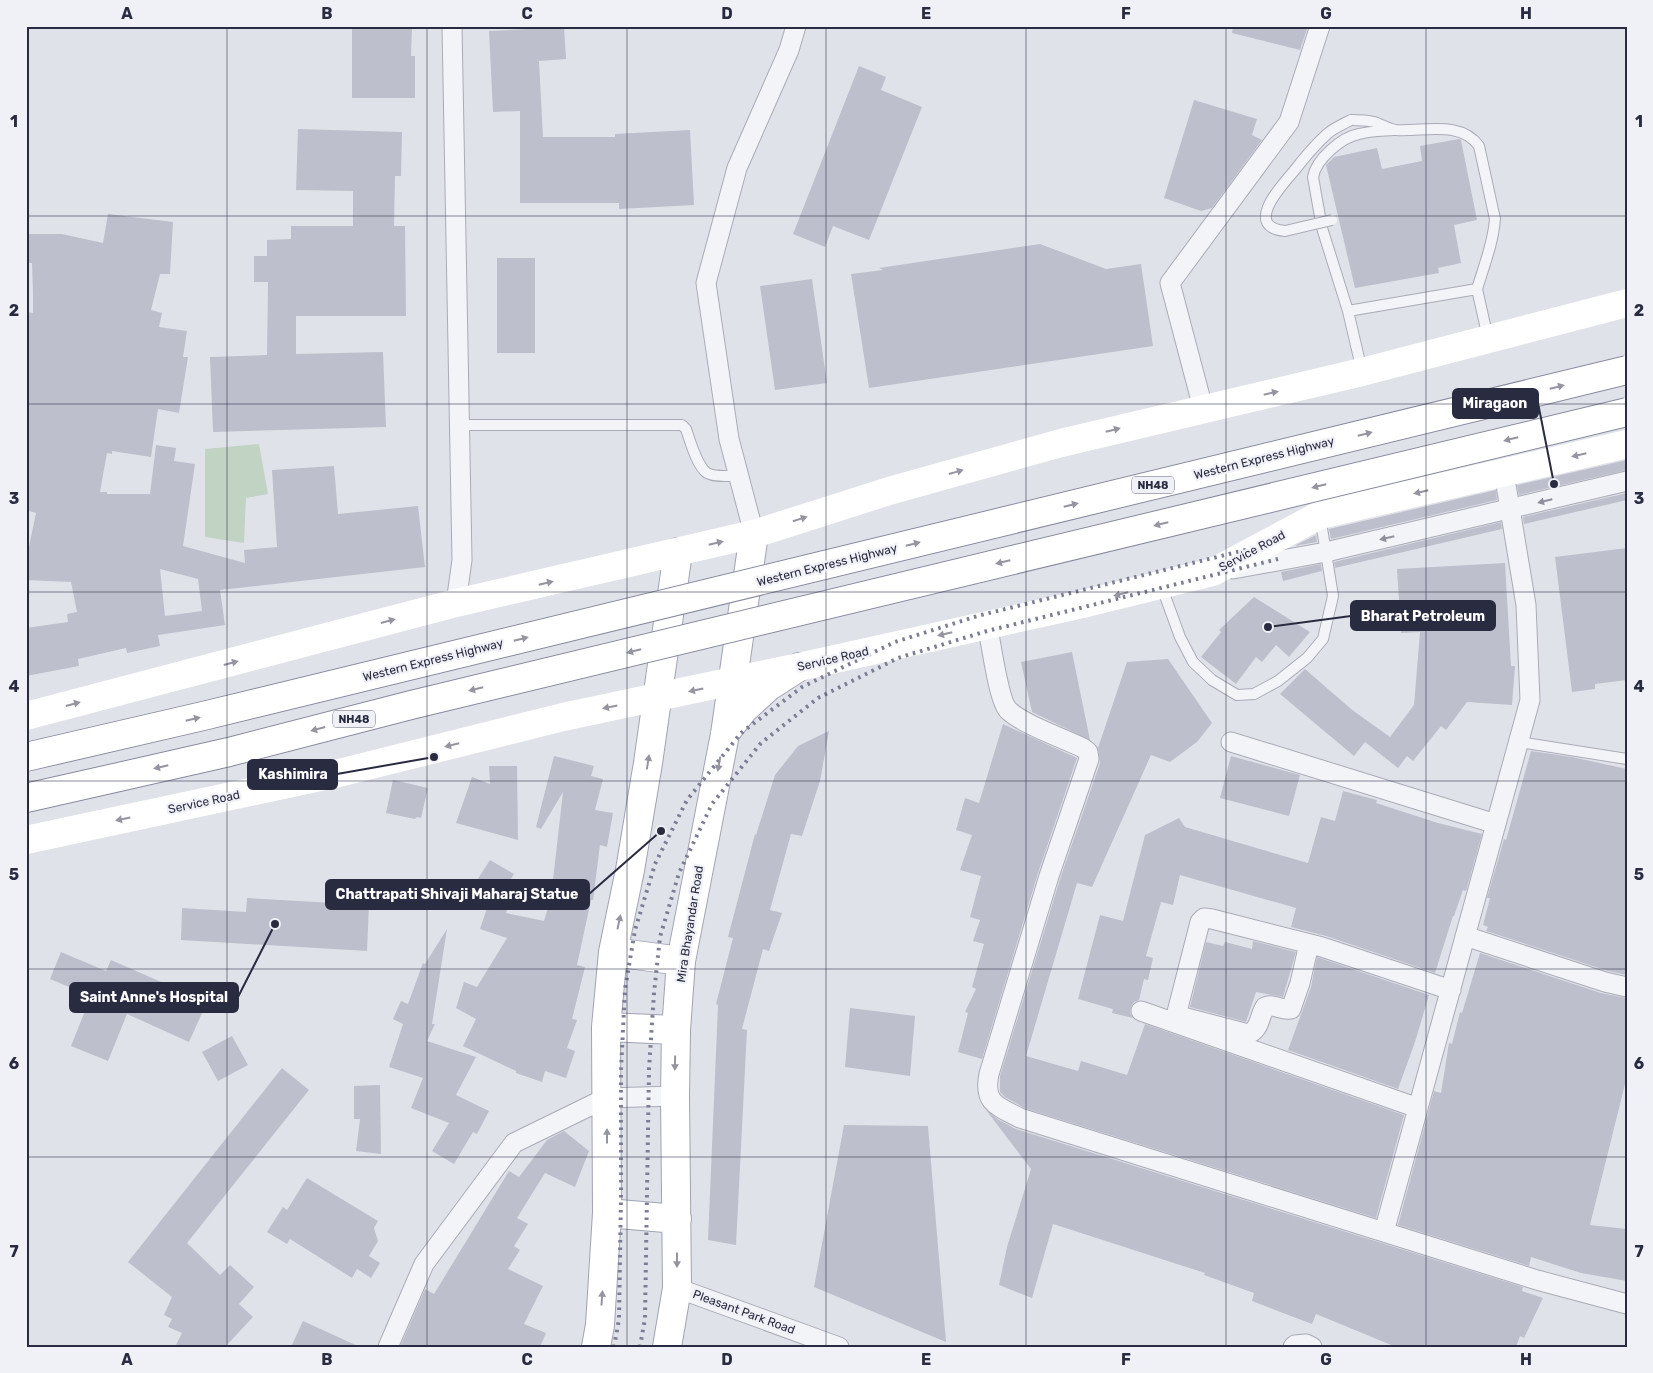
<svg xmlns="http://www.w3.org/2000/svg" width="1653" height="1373" font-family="Rubik,sans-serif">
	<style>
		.green { fill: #c1d3c2 }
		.building { fill: #bebfcc; fill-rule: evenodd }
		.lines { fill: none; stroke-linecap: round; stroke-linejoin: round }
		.lane-casing { stroke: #a9abb7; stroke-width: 12 }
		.street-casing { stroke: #a9abb7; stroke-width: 21 }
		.primary-casing { stroke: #a0a3b5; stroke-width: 30 }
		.lane { stroke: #f3f4f8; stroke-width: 10 }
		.street { stroke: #f3f4f8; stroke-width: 19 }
		.secondary { stroke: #fff; stroke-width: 28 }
		.primary { stroke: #fff; stroke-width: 28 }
		.rail { stroke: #7a7d93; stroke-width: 4; stroke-dasharray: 2.5 5; stroke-linecap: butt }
		.lane-bridge-casing { stroke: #a9abb7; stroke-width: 12; stroke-linecap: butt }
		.highway-bridge-casing { stroke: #888ba0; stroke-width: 30; stroke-linecap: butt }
		.lane-bridge { stroke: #f3f4f8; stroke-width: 10 }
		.highway-bridge { stroke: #fff; stroke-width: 28 }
		.oneway { fill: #9495a0 }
		.oneway2 { fill: #8e909c }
		.grid { fill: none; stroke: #292b41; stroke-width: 1; stroke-opacity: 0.55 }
		.labels { text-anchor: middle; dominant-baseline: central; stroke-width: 4.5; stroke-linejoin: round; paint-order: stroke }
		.shield { fill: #f0f1f7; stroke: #656678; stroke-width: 1 }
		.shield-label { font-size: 11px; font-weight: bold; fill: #292b41 }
		.street-label { font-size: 12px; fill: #292b41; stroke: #f0f1f7 }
		.leader { fill: none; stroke: #292b41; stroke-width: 2 }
		.callout-dot { fill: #292b41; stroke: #f0f1f7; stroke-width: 2 }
		.callout { fill: #292b41; stroke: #292b41; stroke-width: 2 }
		.callout-label { font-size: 14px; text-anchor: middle; font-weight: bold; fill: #fff }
		.neatline { fill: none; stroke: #292b41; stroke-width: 2 }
		.grid-label { font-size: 16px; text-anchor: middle; font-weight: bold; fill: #292b41 }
	</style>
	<rect width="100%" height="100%" fill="#e0e2e9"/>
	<path class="green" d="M259,444L268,494L246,498L244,543L205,537V449Z"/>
	<path class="building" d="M352,26H412L411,56H415V98H352Z
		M1233,26H1308L1300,50L1232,33Z
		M564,27L566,59L539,61L543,137H615V134L690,130L694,205L619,209V203H520V111L493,112L489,31Z
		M859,66L886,77L881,90L922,107L869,240L833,226L825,247L793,234Z
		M1194,100L1257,119L1252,135L1262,140L1212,208L1201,211L1164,198Z
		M298,129L402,132L401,176H395L394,226H405L406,316H296V354L383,352L386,427L213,432L210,357L267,355L268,282H254V256H267V240L291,239V226H353V191L296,190Z
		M1459,139L1461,140L1477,220L1454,225L1461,263L1438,268L1439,273L1355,288L1326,165L1334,157L1377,148L1382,169L1422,161L1420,146Z
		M108,214L173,222L170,274H160L151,310L162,313L159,327L187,331L183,357H188L179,413L158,409L151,457L112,451V454L107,453L100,492H107V494H150L156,445L176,448L174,461L195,464L183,546L245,563L244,550L277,547L272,470L334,466L338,514L418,506L425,567L220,590L225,625L158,635L160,646L127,653L126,648L78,659L79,666L26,676V628L68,622L67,614L77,612L71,582L26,580V561L36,513L26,510V312L33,313V292L32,263H26V234H62L103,243ZM160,569L198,579L202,611L165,616Z
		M1040,244L1106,269L1141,264L1153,346L869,388L851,274L883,270L879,268Z
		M497,258H535V353H497Z
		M812,279L827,383L775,390L760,286Z
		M1627,460V470L1519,495L1517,485Z
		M1496,490L1497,500L1331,539L1329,529Z
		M1627,493V500L1524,524L1523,517Z
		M1501,522L1502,529L1335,568L1334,562Z
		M1316,535L1317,542L1294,546Z
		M1627,548V680L1595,684V689L1572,692L1555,557Z
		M1505,563L1511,666H1515L1512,705L1467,702L1446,730L1441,726L1413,761L1407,756L1398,768L1365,742L1354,756L1280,694L1305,669L1351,709L1390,737L1414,705L1420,632L1401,633L1397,569Z
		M1321,564L1322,571L1283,581L1281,572Z
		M1254,597L1310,632L1289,657L1276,645L1262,662L1256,657L1236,684L1201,657L1221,632L1219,630Z
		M1072,652L1090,740L1032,712L1021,662Z
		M1168,659L1212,723L1197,742L1170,762L1151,755L1092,887L1077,883L1026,1056L1078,1071L1081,1061L1127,1075L1145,1024L1404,1115L1376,1218L1024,1108L1005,1097L1000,1092V1076L1060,879L1100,763L1098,748L1127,662Z
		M1003,724L1077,758L1038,873L982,1059L958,1052L968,1013L965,1012L976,989L972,987L984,944L973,941L980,920L970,917L981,876L960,870L972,835L956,830L965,798L979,803Z
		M829,731L820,781L802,836L791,834L770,910L782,913L769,951L763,949L742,1029L747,1030L736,1245L708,1240L718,1005L716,1004L733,938L728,937L755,834L756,835L775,775L798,746Z
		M1531,751L1572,757L1627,769V975L1608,971L1486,931L1488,927L1483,925L1490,898H1487L1504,839L1506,840Z
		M554,756L594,766L591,776L603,779L595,810L613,813L607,847L600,845L593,900H591L577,965L585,967L572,1019L577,1020L567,1048L575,1051L566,1078L545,1071L542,1082L516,1073V1071L463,1046L476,1019L456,1008L464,982L477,987L507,938L480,929L490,899L509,905L506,913L544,921L551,897L563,792L541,829L536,827Z
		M1231,756L1300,775L1289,816L1220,798Z
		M489,766H517L518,840L456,823L472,777L490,784Z
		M393,780L428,788L421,818L417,817L415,819L386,813Z
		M1343,791L1377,800L1376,803L1438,823L1482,834L1466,891L1463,890L1454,916H1453L1435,973L1326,936L1291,927L1296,908L1180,875L1173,905L1161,902L1146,956L1153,958L1148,980L1144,979L1139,1000L1134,1002L1131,1007L1130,1013L1133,1018L1112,1013L1113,1009L1078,999L1100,915L1123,921L1145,835L1179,818L1185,827L1308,863L1321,817L1335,821Z
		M490,860L514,874L498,900L474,885Z
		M247,898L369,905L367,951L181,940L182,908L246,912Z
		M447,929L432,1024H435L427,1041L476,1057L456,1095L489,1111L477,1134L473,1132L454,1164L432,1151L449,1123L411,1108L423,1078L389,1067L403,1024L393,1019L401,1001L408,1004L423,963L425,964Z
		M1253,941L1296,952L1283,997L1256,992L1246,1022L1190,1007L1206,942L1223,946L1225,942L1252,949Z
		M61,952L106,971L111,960L207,1002L189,1042L127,1014L108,1061L71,1046L91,996L50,979Z
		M1480,953L1601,993L1627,998V1076L1590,1225L1627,1229V1281L1581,1273L1531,1257L1529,1266L1398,1225L1434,1091L1441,1093L1449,1043L1452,1044L1460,1012L1462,1013Z
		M1317,957L1429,995L1415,1042L1398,1089L1288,1050L1311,987Z
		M850,1008L915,1016L910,1076L845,1067Z
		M232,1036L248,1065L218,1081L202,1052Z
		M282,1068L309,1090L187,1243L220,1275L230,1265L254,1287L239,1304L253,1317L225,1347H175L182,1333L168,1327L172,1319L164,1315L172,1297L128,1262Z
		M380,1085L381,1154L356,1151L360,1119H354V1086Z
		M986,1110L999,1120L1016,1129L1523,1287L1522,1291L1543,1298L1524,1338L1520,1336L1516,1347H1396L1316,1314L1312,1324L1252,1301L1254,1293L1204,1275L1205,1273L1053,1224L1032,1298L999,1285L1007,1247L1031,1169Z
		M844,1125L928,1126L946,1342L814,1287Z
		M564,1131L589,1151L575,1187L545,1173L517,1218L528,1224L514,1246L520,1250L508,1269L543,1286L524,1324L546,1333L540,1347H400L425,1289L434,1294L509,1171L519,1177L547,1140Z
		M307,1178L378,1221L374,1228L378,1241L369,1256L380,1263L371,1278L357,1269L352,1278L290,1239L287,1244L267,1232L283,1207L287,1210Z
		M303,1321L360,1347H291Z"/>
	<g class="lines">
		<defs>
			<path id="lane" d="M1351,120C1358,120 1366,120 1374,122C1381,124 1388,129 1396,130C1424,132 1460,120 1479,146L1495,219C1493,243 1484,266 1477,289L1348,311L1322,228L1313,177C1316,159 1342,137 1359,134C1370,131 1382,131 1394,130
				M1477,289L1488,338
				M1348,311L1362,371
				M460,425H682L686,429C690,441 697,466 707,473C716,478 730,475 740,476
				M1161,585L1180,637L1193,662L1212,680L1237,695L1254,694L1278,681L1307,658L1323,639L1333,596L1320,516
				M1519,742L1627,759"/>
			<path id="street" d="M452,26L462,560L456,603
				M1203,408L1170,283L1289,122L1320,26
				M754,534L729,439L706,283L737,168L789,50L796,26
				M1233,569L1326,552L1627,481
				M987,624C991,641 998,699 1008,710C1024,725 1063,738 1083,748L1088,752L1089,759L1049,876L989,1074C983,1103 997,1106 1020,1118L1537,1280L1627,1304
				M1231,742L1496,824
				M1465,936L1605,982L1627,987
				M1309,944L1300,983L1291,1009C1282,1011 1274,1003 1265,1007C1259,1017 1260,1030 1248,1034L1179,1016L1177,1012L1200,922L1204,918L1212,919L1322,947L1451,990
				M1141,1011L1418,1108
				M1384,1232L1530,700L1526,605L1504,473
				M677,1288L839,1347
				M388,1347L424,1264L514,1143L606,1098L675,1096
				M1293,1347L1295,1345L1306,1344L1312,1347"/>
			<path id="primary" d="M726,732L743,710L768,687L799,667
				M613,952L681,961
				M606,1027L676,1030
				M607,1213L677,1219
				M596,1347L600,1325L607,1213L606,1027L613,952L630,870L648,763L678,552
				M667,1347L677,1288L675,1096L676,1030L681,961L725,734L754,534"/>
		</defs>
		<use href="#lane" class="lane-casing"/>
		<use href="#street" class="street-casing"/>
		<use href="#primary" class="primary-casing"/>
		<use href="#lane" class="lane"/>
		<use href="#street" class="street"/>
		<path class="secondary" d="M26,716L456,603L754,534L889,491L1061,443L1362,372L1627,303
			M26,840L339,773L563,717L799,667L1087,603L1213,572L1320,515L1627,444"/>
		<use href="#primary" class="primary"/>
		<path class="rail" d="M614,1347L619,1319L621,1196V1070L625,989L635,930L655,864L687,800L741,733L802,687L895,642L981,615L1274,543
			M640,1347L645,1318L649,1069L654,993L660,937L679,873L712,804L761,743L818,698L898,658L987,631L1278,559"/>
		<defs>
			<path id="lane-bridge" d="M1332,220L1285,231C1243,227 1281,186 1294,171C1304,158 1315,145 1327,134C1334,128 1343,124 1351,120"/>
			<path id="highway-bridge" d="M26,757L203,716L1627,370
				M26,798L229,752L411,705L1627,412"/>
		</defs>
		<use href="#lane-bridge" class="lane-bridge-casing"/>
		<use href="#highway-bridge" class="highway-bridge-casing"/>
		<use href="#lane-bridge" class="lane-bridge"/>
		<use href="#highway-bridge" class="highway-bridge"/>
	</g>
	<defs><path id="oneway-solid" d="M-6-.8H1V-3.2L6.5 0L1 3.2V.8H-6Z" transform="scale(1.25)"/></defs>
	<g class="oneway">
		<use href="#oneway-solid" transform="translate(1557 387) rotate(-14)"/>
		<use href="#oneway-solid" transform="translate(1271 393) rotate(-13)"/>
		<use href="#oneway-solid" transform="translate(1113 430) rotate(-14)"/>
		<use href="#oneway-solid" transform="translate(1365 434) rotate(-14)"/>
		<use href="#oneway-solid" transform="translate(1511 439) rotate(166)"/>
		<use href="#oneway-solid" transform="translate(1579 455) rotate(167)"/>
		<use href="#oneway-solid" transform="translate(956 472) rotate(-16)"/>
		<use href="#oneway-solid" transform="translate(1319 486) rotate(166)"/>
		<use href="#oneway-solid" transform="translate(1421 492) rotate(167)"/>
		<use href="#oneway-solid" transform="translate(1071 505) rotate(-14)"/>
		<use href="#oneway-solid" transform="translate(800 519) rotate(-18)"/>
		<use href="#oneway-solid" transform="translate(1161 524) rotate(166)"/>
		<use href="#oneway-solid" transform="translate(716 543) rotate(-13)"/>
		<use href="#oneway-solid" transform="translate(913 544) rotate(-14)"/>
		<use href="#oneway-solid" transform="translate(1003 562) rotate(166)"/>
		<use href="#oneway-solid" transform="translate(546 583) rotate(-13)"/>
		<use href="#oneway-solid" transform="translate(1121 594) rotate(166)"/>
		<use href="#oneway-solid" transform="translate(388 621) rotate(-15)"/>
		<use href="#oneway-solid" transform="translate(945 634) rotate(167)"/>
		<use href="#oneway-solid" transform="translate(521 639) rotate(-14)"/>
		<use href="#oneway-solid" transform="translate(634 651) rotate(166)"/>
		<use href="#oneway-solid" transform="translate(231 663) rotate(-15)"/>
		<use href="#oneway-solid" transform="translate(476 689) rotate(166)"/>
		<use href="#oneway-solid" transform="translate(696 690) rotate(168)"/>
		<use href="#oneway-solid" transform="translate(73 704) rotate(-15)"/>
		<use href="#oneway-solid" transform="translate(610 707) rotate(169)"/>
		<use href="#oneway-solid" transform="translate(193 719) rotate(-13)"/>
		<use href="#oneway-solid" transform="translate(318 729) rotate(165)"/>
		<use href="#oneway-solid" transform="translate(452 745) rotate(166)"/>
		<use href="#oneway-solid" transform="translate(648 762) rotate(-81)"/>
		<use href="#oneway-solid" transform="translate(719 764) rotate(100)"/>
		<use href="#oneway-solid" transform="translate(161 767) rotate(167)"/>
		<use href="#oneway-solid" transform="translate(123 819) rotate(168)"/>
		<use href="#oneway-solid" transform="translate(619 922) rotate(-78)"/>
		<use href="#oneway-solid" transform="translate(675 1063) rotate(91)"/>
		<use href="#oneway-solid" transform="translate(607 1136) rotate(-90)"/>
		<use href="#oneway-solid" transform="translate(677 1260) rotate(90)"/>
		<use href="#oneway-solid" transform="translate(602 1298) rotate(-86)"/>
	</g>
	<g class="oneway2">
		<use href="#oneway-solid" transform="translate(1545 501) rotate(166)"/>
		<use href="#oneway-solid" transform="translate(1387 538) rotate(167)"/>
	</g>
	<path class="grid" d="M227,26V1347M427,26V1347M627,26V1347M826,26V1347M1026,26V1347M1226,26V1347M1426,26V1347M26,216H1627M26,404H1627M26,592H1627M26,781H1627M26,969H1627M26,1157H1627"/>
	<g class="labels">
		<g class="shield">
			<rect x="1132" y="476.5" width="42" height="17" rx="4"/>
			<rect x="333" y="710.5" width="42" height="17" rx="4"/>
		</g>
		<g class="shield-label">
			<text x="1153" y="485">NH48</text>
			<text x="354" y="719">NH48</text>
		</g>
		<g class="street-label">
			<text transform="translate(1264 458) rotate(-14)">Western Express Highway</text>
			<text transform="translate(1252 551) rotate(-28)">Service Road</text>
			<text transform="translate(827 565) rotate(-14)">Western Express Highway</text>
			<text transform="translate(833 659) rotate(-13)">Service Road</text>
			<text transform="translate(433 660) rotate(-14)">Western Express Highway</text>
			<text transform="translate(204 802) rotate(-12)">Service Road</text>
			<text transform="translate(690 924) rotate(-81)">Mira Bhayandar Road</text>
			<text transform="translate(744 1312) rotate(20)">Pleasant Park Road</text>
		</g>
	</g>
	<path class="leader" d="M1554 484L1538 403M1268 627L1351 616M434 757L337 774M661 831L589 894M275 924L238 997"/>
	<g class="callout-dot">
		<circle cx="1554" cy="484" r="5"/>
		<circle cx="1268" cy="627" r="5"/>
		<circle cx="434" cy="757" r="5"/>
		<circle cx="661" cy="831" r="5"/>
		<circle cx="275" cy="924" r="5"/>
	</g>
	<g class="callout">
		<rect x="1453" y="389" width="85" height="29" rx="5"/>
		<rect x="1351" y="601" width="144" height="29" rx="5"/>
		<rect x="248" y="760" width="89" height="29" rx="5"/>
		<rect x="326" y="880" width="263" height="29" rx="5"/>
		<rect x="70" y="983" width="168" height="29" rx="5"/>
	</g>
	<g class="callout-label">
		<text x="1495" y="408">Miragaon</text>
		<text x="1423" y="621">Bharat Petroleum</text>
		<text x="293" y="779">Kashimira</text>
		<text x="457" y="899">Chattrapati Shivaji Maharaj Statue</text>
		<text x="154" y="1002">Saint Anne's Hospital</text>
	</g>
	<rect width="1653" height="1373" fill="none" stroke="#f0f1f7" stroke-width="55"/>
	<rect x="28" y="28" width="1598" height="1318" class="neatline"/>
	<g class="grid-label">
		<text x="127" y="19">A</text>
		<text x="327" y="19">B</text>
		<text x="527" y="19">C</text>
		<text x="727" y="19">D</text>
		<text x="926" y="19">E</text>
		<text x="1126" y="19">F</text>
		<text x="1326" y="19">G</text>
		<text x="1526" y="19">H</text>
		<text x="14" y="127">1</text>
		<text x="1639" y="127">1</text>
		<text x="14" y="316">2</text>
		<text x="1639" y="316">2</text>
		<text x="14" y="504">3</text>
		<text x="1639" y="504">3</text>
		<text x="14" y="692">4</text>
		<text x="1639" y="692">4</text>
		<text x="14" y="880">5</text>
		<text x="1639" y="880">5</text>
		<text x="14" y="1069">6</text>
		<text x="1639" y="1069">6</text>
		<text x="14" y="1257">7</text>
		<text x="1639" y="1257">7</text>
		<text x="127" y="1365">A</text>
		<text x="327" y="1365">B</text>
		<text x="527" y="1365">C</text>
		<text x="727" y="1365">D</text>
		<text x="926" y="1365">E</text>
		<text x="1126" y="1365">F</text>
		<text x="1326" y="1365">G</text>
		<text x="1526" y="1365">H</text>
	</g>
</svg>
